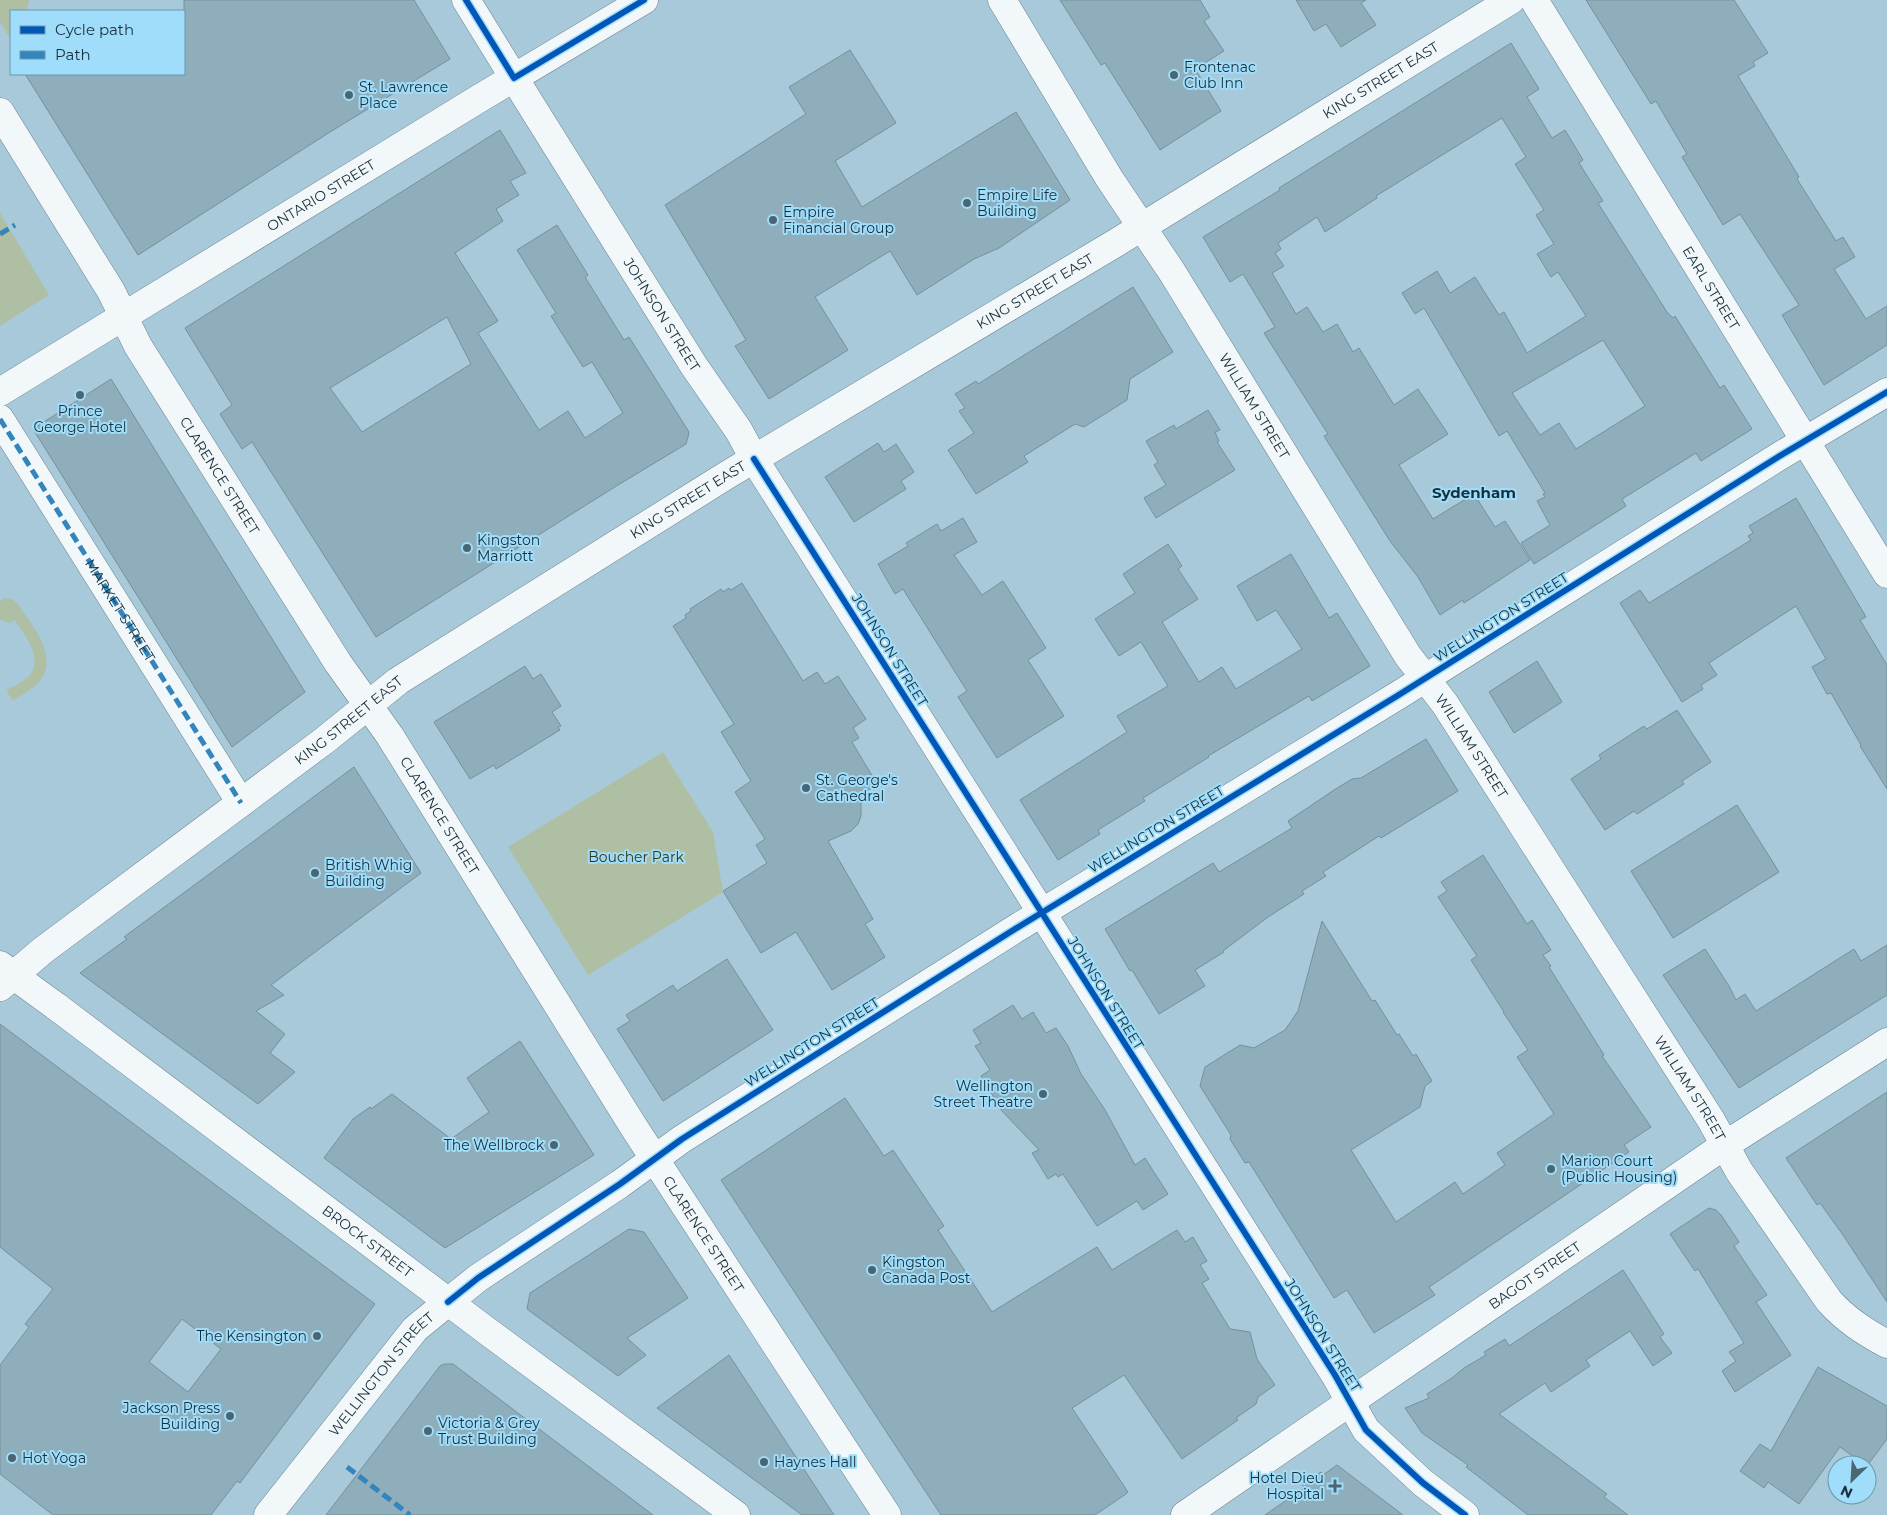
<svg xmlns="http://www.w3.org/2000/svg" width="1887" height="1515" font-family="Montserrat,sans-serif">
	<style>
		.green { fill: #afbfa4 }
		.building { fill: #8eaebc; stroke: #76909c; fill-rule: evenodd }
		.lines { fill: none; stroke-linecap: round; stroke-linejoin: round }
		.street-casing { stroke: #698490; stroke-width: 29 }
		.secondary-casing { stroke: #698490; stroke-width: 29 }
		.primary-casing { stroke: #698490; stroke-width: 29 }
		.street { stroke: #f2f7f9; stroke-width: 28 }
		.secondary { stroke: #f2f7f9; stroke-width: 28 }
		.primary { stroke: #f2f7f9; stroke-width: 28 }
		.quiet { stroke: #3385be; stroke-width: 5; stroke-dasharray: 10 5; stroke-linecap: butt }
		.cycleway-casing { stroke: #a0ddfa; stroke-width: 9 }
		.cycleway { stroke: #0057b8; stroke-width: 6 }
		.poi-dot { fill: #4a6673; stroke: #a0ddfa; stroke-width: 2 }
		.labels { text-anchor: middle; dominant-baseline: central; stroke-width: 4; stroke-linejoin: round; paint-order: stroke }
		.poi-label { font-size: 14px; fill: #18303c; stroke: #a0ddfa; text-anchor: start }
		.street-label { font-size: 14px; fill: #18303c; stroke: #a0ddfa }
		.park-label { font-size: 14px; fill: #363613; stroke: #a0ddfa }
		.neighbourhood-label { font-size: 15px; font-weight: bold; fill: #18303c; stroke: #a0ddfa }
	</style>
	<rect width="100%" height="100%" fill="#a8c9d9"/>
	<path class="green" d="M0,0H29L27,11H11V40L0,22Z
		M0,213L49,295L0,326Z
		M4,598L12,599L17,603C32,625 63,660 36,685C29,691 20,696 13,701L6,690C13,686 21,683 27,678C46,660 25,636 15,620L9,623L0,619V601Z
		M663,752L713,832L723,892L588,975L508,847Z"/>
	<path class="building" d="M184,0H414L450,59L330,132L138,255L25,74H184Z
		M1060,0H1200L1210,17L1204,21L1224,51L1195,69L1221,111L1160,150L1105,63L1101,65Z
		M1296,0H1366L1361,3L1376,25L1341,47L1326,24L1314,31Z
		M1586,0H1734L1768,53L1753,62L1755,66L1738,76L1799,177L1797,179L1836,241L1843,237L1855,257L1834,269L1866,319L1887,306V345L1824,385L1782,315L1799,305L1740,214L1723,225L1682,157L1687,154L1656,101L1651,104Z
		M1511,43L1539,89L1527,97L1552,138L1565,130L1583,160L1579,163L1603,201L1598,203L1667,312L1673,318L1675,316L1720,388L1724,385L1752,429L1701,461L1696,453L1622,499L1626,506L1534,564L1521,543L1550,525L1537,501L1545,497L1543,494L1545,493L1507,431L1499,436L1424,308L1415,314L1402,293L1437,271L1450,293L1475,277L1499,315L1504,312L1527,353L1586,316L1558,272L1551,277L1537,254L1554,244L1536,215L1544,210L1515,164L1526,157L1502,118L1376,196L1377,198L1325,232L1317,217L1278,243L1281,249L1275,253L1284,266L1272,273L1296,314L1307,307L1323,332L1337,324L1353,352L1359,348L1394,405L1418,389L1448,434L1399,465L1433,519L1474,494L1495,527L1505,521L1530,560L1464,603L1463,600L1440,615L1418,577L1390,541L1324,436L1328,434L1264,333L1275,327L1243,274L1230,282L1203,237L1280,190L1279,188ZM1603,340L1645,406L1576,449L1559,423L1540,435L1512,393Z
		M850,50L896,123L835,161L862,207L1016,112L1070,200L999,248L974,259L917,295L890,251L815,297L848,350L769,399L735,346L746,340L665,205L806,114L789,87Z
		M500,130L526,173L510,181L519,195L496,209L503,221L455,253L498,321L478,333L539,430L568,411L585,438L623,413L592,362L583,367L551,316L556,313L517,250L557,225L588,275L585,277L624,340L629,337L689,432L688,437L686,444L618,485L376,637L252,442L242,449L220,414L232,405L185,328ZM447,317L471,364L362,432L330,388Z
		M1133,287L1173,352L1130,379L1127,400L1084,427L1075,424L1024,456L1028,462L976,494L948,450L974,433L959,411L965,408L955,394L976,381L978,384Z
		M111,379L305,692L232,747L33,429Z
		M1208,410L1220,430L1215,432L1219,441L1217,442L1235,470L1156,518L1144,498L1166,485L1154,465L1158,462L1146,441L1174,425L1176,429Z
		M878,443L884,452L896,444L914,472L901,481L906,489L854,522L825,477Z
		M1796,498L1866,617L1860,620L1887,665V789L1860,746L1861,745L1831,693L1827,694L1812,667L1826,659L1796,606L1709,663L1717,675L1701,685L1703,689L1682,702L1620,603L1640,590L1649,603L1751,540L1748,536L1753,533L1749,526Z
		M963,518L977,542L954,555L982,595L1003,581L1046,648L1028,660L1064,716L997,758L958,697L967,691L903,589L895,594L878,564L908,546L906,543L937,524L941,531Z
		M1168,544L1182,566L1178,569L1198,599L1162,622L1199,682L1222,667L1236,689L1302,649L1276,610L1257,621L1237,586L1291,554L1329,618L1337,613L1370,666L1312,701L1309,696L1208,756L1209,757L1143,798L1145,801L1098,830L1100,834L1058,860L1020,800L1127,732L1117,716L1168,686L1141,642L1119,656L1095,619L1135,593L1123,574Z
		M742,583L803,681L817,672L825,684L838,676L866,719L853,728L859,738L852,742L877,784L861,795V816L858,824L851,831L828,841L873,919L865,924L885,957L832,990L796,932L761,953L723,891L767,863L756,845L765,839L735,792L751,781L721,732L734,724L673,626L686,618L685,615L691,611L690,609L721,589L723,592L729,588L731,590Z
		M1537,661L1562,702L1514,733L1489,692Z
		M525,666L533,679L541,674L561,706L552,712L561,726L558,727L560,730L496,769L494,765L470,779L434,722Z
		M1677,710L1711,762L1682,781L1684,784L1637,814L1634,811L1605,830L1571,779L1601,759L1599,755L1644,726L1647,729Z
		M1426,739L1458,791L1381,838L1379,836L1323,872L1326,876L1302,891L1304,894L1268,917L1223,951L1224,952L1195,970L1205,986L1159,1014L1132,970L1130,971L1105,929L1213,863L1219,872L1292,828L1288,821L1334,790L1352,779L1361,778Z
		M354,767L421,873L271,985L284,995L256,1011L285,1034L270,1053L295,1072L258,1104L80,973L127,939L124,937Z
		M1737,805L1779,872L1673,938L1631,871Z
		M1483,855L1527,924L1532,920L1551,950L1543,955L1551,966L1549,967L1604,1055L1602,1056L1651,1127L1624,1145L1629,1152L1429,1287L1435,1295L1374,1333L1347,1290L1334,1298L1249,1162L1245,1163L1230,1139L1231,1135L1200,1086L1205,1067L1240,1045L1254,1048L1285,1030L1298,1011L1322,921L1372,1001L1375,1000L1397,1035L1399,1034L1413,1056L1416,1054L1432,1081L1425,1086L1420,1107L1351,1150L1396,1222L1455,1182L1463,1194L1505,1165L1497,1153L1554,1114L1517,1057L1528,1050L1503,1012H1504L1471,960L1477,956L1438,897L1447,891L1441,882Z
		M1887,945V995L1739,1088L1663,975L1705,949L1729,986L1736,1000L1745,994L1756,1011L1854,949L1861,961Z
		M727,959L773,1030L663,1101L617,1029L630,1021L626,1015L673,985L677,991Z
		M1013,1005L1022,1019L1033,1012L1046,1033L1056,1028L1068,1046L1081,1074L1105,1110L1135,1165L1145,1158L1168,1194L1143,1210L1137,1201L1097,1226L1063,1174L1058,1177L1056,1174L1048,1179L1032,1153L1039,1150L1002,1111L981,1076L990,1070L975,1046L981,1043L973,1030Z
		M0,1024L375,1304L240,1483L237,1481L211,1515H53L0,1474V1365L29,1327L25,1324L53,1289L0,1247ZM182,1319L221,1349L188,1392L149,1362Z
		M520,1041L594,1155L445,1248L324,1158L353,1119L370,1107L371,1109L392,1094L451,1139L489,1112L467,1078Z
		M1887,1092V1302L1843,1235L1820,1203L1817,1205L1786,1158Z
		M845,1098L884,1156L893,1150L944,1226L938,1230L992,1312L1097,1247L1112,1270L1177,1230L1185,1242L1193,1237L1207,1261L1200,1265L1209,1279L1202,1283L1230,1329L1250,1332L1257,1359L1275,1385L1258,1397L1256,1404L1236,1418L1238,1420L1182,1459L1124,1375L1072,1408L1128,1492L1126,1494L1095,1515H941L721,1180Z
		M1709,1208L1716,1210L1721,1215L1739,1242L1734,1246L1767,1295L1756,1302L1791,1355L1735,1392L1722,1371L1736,1361L1729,1352L1744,1343L1698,1269L1695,1271L1670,1234Z
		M629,1229L644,1232L688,1298L627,1338L646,1355L618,1376L527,1309L530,1293Z
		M1623,1270L1664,1334L1660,1337L1672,1353L1653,1366L1630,1331L1586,1360L1590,1366L1551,1392L1545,1383L1499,1414L1607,1494L1604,1497L1628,1515H1528L1466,1467L1468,1465L1422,1433L1405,1408L1429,1398L1427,1394L1452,1378L1464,1368L1486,1355L1484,1352L1505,1339L1509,1346Z
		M729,1355L834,1515H802L657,1408Z
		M444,1364H453L653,1515H326L440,1366Z
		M1818,1367L1887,1406V1439L1867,1466L1840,1447L1799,1504L1768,1482L1764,1488L1740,1471L1760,1444L1771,1451Z
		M1337,1465L1403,1515H1265L1304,1488L1302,1484L1321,1472L1323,1475Z"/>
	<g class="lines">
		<defs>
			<g id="street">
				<path d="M466,0L514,78"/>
				<path id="s1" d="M1002,0L1109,178L1172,272L1408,656L1445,704L1711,1120L1739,1171L1829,1301C1846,1320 1865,1332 1887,1344"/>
				<path id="s2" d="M1534,0L1887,574"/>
				<path id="s3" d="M0,112L111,291L138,346L338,663L390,736L635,1129L887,1515"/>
				<path d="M0,419L241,803"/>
				<path d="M448,1302L478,1278L620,1184L682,1139L1015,929L1397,696L1778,457L1887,392"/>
			</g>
			<g id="secondary">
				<path id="s4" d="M124,316L480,98L644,0"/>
				<path d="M13,975L57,1007"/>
				<path id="s5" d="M0,987L42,951L325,740L398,681L727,475L1114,244L1511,0"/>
				<path id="s6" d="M268,1515L415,1329L448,1302"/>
				<path id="s7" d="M1185,1515L1725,1145L1887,1042"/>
			</g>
			<g id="primary">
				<path id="s8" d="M514,78L694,366L739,431L754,459L1335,1375L1366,1430L1423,1483L1465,1515"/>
				<path d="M0,392L124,316"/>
				<path d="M0,965L13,975"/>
				<path id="s9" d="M57,1007L487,1331L736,1515"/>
			</g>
		</defs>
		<use href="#street" class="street-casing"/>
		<use href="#secondary" class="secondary-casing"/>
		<use href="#primary" class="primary-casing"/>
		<use href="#street" class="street"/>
		<use href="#secondary" class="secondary"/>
		<use href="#primary" class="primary"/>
		<g class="quiet">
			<path d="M0,234L15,225"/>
			<path id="s10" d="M0,419L241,803"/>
			<path d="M347,1467L410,1515"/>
		</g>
		<defs>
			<path id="cycleway" d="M466,0L514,78L644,0
				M754,459L1335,1375L1366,1430L1423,1483L1465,1515
				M448,1302L478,1278L620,1184L682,1139L1015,929L1397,696L1778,457L1887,392"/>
		</defs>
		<use href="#cycleway" class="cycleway-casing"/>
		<use href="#cycleway" class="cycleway"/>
	</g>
	<g class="poi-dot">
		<circle cx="1174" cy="75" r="5"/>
		<circle cx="349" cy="95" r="5"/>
		<circle cx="967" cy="203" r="5"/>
		<circle cx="773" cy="220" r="5"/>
		<circle cx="80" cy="395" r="5"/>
		<circle cx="467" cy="548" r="5"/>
		<circle cx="806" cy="788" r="5"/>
		<circle cx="315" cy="873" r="5"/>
		<circle cx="1043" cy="1094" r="5"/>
		<circle cx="554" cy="1145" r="5"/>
		<circle cx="1551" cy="1169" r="5"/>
		<circle cx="872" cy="1270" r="5"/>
		<circle cx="317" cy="1336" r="5"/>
		<circle cx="230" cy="1416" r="5"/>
		<circle cx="428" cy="1431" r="5"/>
		<circle cx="12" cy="1458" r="5"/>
		<circle cx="764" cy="1462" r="5"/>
		<path d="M1332.5 1478.5h5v5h5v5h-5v5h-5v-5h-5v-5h5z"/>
	</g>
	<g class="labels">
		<g class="poi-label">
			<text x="1184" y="67">Frontenac<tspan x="1184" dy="16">Club Inn</tspan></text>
			<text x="359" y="87">St. Lawrence<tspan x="359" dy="16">Place</tspan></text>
			<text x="977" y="195">Empire Life<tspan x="977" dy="16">Building</tspan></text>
			<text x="783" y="212">Empire<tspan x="783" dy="16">Financial Group</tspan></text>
			<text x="80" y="411" text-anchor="middle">Prince<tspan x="80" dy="16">George Hotel</tspan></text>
			<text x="477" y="540">Kingston<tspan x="477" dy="16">Marriott</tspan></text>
			<text x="816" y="780">St. George's<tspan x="816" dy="16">Cathedral</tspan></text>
			<text x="325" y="865">British Whig<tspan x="325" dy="16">Building</tspan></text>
			<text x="1033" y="1086" text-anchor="end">Wellington<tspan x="1033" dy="16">Street Theatre</tspan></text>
			<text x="544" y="1145" text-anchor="end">The Wellbrock</text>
			<text x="1561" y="1161">Marion Court<tspan x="1561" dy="16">(Public Housing)</tspan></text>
			<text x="882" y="1262">Kingston<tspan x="882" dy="16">Canada Post</tspan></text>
			<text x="307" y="1336" text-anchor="end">The Kensington</text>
			<text x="220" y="1408" text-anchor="end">Jackson Press<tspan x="220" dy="16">Building</tspan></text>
			<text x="438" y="1423">Victoria &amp; Grey<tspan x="438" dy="16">Trust Building</tspan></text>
			<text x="22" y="1458">Hot Yoga</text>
			<text x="774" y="1462">Haynes Hall</text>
			<text x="1324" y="1478" text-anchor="end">Hotel Dieu<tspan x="1324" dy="16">Hospital</tspan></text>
		</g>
		<g class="street-label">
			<text stroke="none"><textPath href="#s5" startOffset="1654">KING STREET EAST</textPath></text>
			<text stroke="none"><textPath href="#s4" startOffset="231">ONTARIO STREET</textPath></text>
			<text stroke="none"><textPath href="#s2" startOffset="338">EARL STREET</textPath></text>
			<text stroke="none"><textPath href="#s5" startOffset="1249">KING STREET EAST</textPath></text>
			<text stroke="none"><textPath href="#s8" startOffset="279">JOHNSON STREET</textPath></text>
			<text stroke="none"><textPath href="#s1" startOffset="478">WILLIAM STREET</textPath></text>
			<text stroke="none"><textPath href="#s3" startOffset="425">CLARENCE STREET</textPath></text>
			<text stroke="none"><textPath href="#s5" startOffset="844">KING STREET EAST</textPath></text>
			<text stroke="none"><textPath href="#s10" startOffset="226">MARKET STREET</textPath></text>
			<text transform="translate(1501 617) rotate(-32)">WELLINGTON STREET</text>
			<text transform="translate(890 650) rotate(58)">JOHNSON STREET</text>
			<text stroke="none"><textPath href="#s5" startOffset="439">KING STREET EAST</textPath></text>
			<text stroke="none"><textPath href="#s1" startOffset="882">WILLIAM STREET</textPath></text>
			<text stroke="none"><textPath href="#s3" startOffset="830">CLARENCE STREET</textPath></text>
			<text transform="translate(1156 829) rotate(-31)">WELLINGTON STREET</text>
			<text transform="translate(1106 993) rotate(58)">JOHNSON STREET</text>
			<text transform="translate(812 1042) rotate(-32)">WELLINGTON STREET</text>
			<text stroke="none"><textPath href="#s1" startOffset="1288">WILLIAM STREET</textPath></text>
			<text stroke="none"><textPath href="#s3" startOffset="1325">CLARENCE STREET</textPath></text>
			<text stroke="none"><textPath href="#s9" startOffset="389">BROCK STREET</textPath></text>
			<text stroke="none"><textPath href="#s7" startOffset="424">BAGOT STREET</textPath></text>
			<text transform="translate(1323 1335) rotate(58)">JOHNSON STREET</text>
			<text stroke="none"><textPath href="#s6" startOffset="181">WELLINGTON STREET</textPath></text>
		</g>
		<g class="park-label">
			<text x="636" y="857">Boucher Park</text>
		</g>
		<g class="neighbourhood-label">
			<text x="1474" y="492">Sydenham</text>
		</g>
	</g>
	<rect x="10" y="10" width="175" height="65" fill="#a0ddfa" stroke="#6a98ae"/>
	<rect x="20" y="26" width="25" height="8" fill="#0057b8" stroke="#6a98ae"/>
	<text x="55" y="35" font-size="15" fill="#18303c">Cycle path</text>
	<rect x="20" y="51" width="25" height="8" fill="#3385be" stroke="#6a98ae"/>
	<text x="55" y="60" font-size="15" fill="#18303c">Path</text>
	<g transform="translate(1852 1480) rotate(205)"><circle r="24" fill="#a0ddfa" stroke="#6a98ae"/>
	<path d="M0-4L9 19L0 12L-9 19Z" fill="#4a6673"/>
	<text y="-8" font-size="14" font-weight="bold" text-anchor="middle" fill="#18303c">N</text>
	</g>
</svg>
